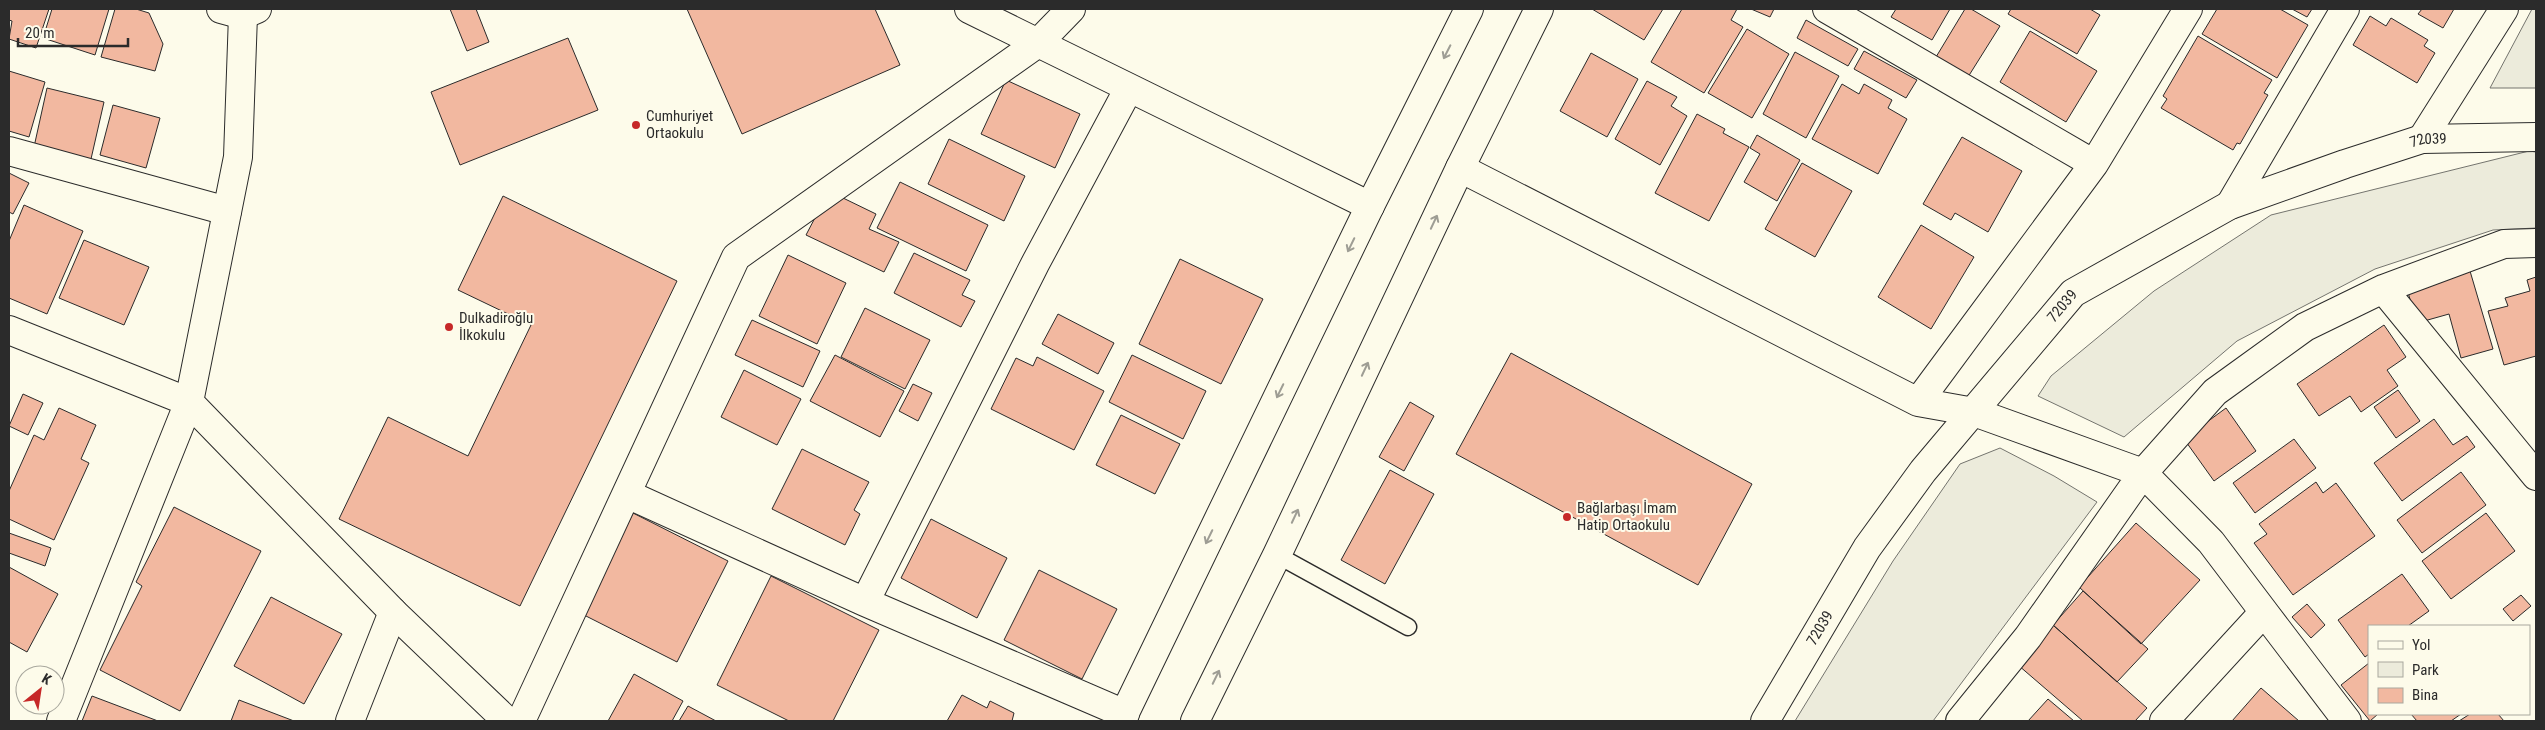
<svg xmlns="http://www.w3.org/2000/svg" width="2545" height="730" font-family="'Roboto Condensed',sans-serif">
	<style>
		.green { fill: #ecebdb; stroke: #74746e }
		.building { fill: #f2b8a0; stroke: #2b2b2b }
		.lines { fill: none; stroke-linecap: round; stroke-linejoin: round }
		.service-casing { stroke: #2b2b2b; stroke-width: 19 }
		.minor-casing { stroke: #2b2b2b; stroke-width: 30 }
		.tertiary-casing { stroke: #2b2b2b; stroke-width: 30 }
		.secondary-casing { stroke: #2b2b2b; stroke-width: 30 }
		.service { stroke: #fdfbea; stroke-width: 16 }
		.minor { stroke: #fdfbea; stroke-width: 28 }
		.tertiary { stroke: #fdfbea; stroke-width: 28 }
		.secondary { stroke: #fdfbea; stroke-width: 28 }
		.oneway { stroke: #9e9d94 }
		.poi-dot { fill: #c62828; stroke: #fdfbea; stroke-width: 2 }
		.labels { text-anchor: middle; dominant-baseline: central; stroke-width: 4; stroke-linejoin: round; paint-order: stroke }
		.poi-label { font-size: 15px; fill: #2b2b2b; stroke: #fdfbea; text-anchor: start }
		.street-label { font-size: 15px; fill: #2b2b2b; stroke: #fdfbea }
	</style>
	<rect width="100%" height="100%" fill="#fdfbea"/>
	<path class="green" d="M2532,9H2536V88H2490Z
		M2529,151L2536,152V228L2493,230L2375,269L2237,341L2124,437L2038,396L2051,376L2154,291L2271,215Z
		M2000,448L2054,476L2097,502L1933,721H1795L1893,561L1960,464Z"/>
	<path class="building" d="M9,9H49L36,48L9,39L12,21L9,20Z
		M52,9H109L95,55L43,38Z
		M115,9H136L149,13L163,44L155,71L101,57Z
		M450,9H476L489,42L467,51Z
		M687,9H875L900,65L742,134Z
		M1592,9H1663L1644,40Z
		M1682,9H1737L1731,20L1743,27L1704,93L1651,62Z
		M1751,9H1774L1770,17Z
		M1896,9H1950L1932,40L1891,17Z
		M1965,9H1971L2000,26L1968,77L1936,57Z
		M2011,9H2090L2100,15L2077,54L2008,14Z
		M2217,9H2280L2308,25L2277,78L2202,34Z
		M2292,9H2312L2307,17Z
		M2422,9H2454L2443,28L2418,14Z
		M2370,16L2386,26L2391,18L2428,40L2424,46L2435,53L2417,83L2353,45Z
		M1806,20L1858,49L1848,66L1797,38Z
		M1747,29L1789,54L1752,118L1708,93Z
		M2030,31L2097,71L2066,122L2000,82Z
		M2198,36L2272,80L2264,93L2268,95L2240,144L2237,143L2233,150L2161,108L2167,99L2163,96Z
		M568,38L598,110L460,165L431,92Z
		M1864,51L1917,80L1906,98L1854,69Z
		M1795,52L1839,76L1806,138L1763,114Z
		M1591,53L1638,79L1607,137L1560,111Z
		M9,71L45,82L29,137L9,131Z
		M1006,80L1080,114L1055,168L981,134Z
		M1647,81L1677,97L1671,106L1687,116L1660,165L1615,139Z
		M1842,84L1859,94L1864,84L1892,100L1888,108L1907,119L1878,174L1812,139Z
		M47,88L104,102L91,159L34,147Z
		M113,105L160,118L146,168L100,155Z
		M1697,114L1725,129L1723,133L1749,147L1709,221L1655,193Z
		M1757,135L1800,160L1777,201L1744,182L1760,154L1750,148Z
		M1962,137L2022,171L1988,232L1955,213L1951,220L1923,204Z
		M949,139L1025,176L1004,221L928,184Z
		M1802,163L1852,191L1815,257L1765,229Z
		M9,173L29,183L13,214L9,212Z
		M900,182L988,225L966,271L877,228Z
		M503,196L677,281L520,606L339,519L388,417L468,456L531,325L458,290Z
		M841,197L876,214L869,229L899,242L884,272L806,235L817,214Z
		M24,205L83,231L47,314L9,298V241Z
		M1921,225L1974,257L1931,329L1878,297Z
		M84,240L149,267L124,325L59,298Z
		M914,253L970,280L962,295L975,301L961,327L894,293Z
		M788,255L846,283L817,344L759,316Z
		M1180,259L1263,299L1221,384L1139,344Z
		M2470,271L2493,349L2461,358L2449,314L2417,323L2407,289Z
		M2536,277V356L2504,365L2488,311L2508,306L2505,298L2530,291L2527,280Z
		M865,308L930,340L905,389L841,357Z
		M1058,314L1114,343L1098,374L1042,344Z
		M752,320L820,351L803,387L735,355Z
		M2384,325L2406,357L2387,370L2398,386L2361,412L2350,396L2319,416L2297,384Z
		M1511,353L1752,484L1698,585L1456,454Z
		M835,355L904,391L880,437L810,401Z
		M1132,355L1206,391L1183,439L1109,402Z
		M1037,357L1104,391L1074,450L991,409L1016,358L1033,366Z
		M744,370L801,399L777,445L721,417Z
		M913,384L932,393L918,421L899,411Z
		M2398,390L2420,421L2396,438L2374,407Z
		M23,394L43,403L28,435L9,426Z
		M1410,402L1434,416L1404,471L1379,457Z
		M59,408L96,425L81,459L89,463L54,540L9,519V491L34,435L44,440Z
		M2226,408L2256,451L2214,481L2184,439Z
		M1121,415L1180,444L1155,494L1096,465Z
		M2434,419L2453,445L2467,436L2475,447L2402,501L2374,463Z
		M2294,439L2316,468L2255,513L2233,483Z
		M802,449L869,482L854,510L860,514L845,545L772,509Z
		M1390,470L1434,494L1385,584L1341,560Z
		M2461,472L2486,505L2422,553L2397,520Z
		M2316,482L2323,493L2336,483L2375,536L2293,595L2254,543L2267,534L2259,524Z
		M174,507L261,551L180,711L100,670L142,586L136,582Z
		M633,513L728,561L677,662L582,614Z
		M2486,513L2515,551L2451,599L2422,561Z
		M931,519L1007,558L977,618L901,578Z
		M2136,523L2200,580L2141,644L2079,587Z
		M9,533L51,548L45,566L9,553Z
		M9,567L58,594L27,652L9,642Z
		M1039,570L1117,609L1082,679L1004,640Z
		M2402,574L2429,611L2408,626H2369V654L2365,657L2338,620Z
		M771,576L879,630L833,721H789L717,685Z
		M2083,591L2148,649L2117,682L2053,625Z
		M2521,595L2531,606L2513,621L2503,609Z
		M271,597L342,634L304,704L234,666Z
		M2307,604L2325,625L2311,638L2292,617Z
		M2053,625L2147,708L2135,721H2083L2018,665Z
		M2369,663V714H2378L2370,721L2341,685Z
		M634,674L683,701L672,721H608Z
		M2261,688L2299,721H2232Z
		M962,695L987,708L990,701L1014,713L1012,721H947Z
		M92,696L158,721H82Z
		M2048,699L2074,721H2028Z
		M239,700L294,721H231Z
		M688,706L716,721H679Z
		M2411,714H2461L2451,721H2417Z
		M2470,714H2498L2504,721H2459Z"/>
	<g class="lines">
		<defs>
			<path id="service" d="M1277,555L1408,627"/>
			<path id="minor" d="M221,9L243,15L257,9
				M969,9L1370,206
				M1827,9L2094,164
				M2422,139L2504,9
				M9,151L227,211
				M1460,168L1918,402L1974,412L2143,473L2211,542L2264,612
				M2230,205L2345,9
				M2383,289L2536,476
				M1918,402L2094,164L2188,9
				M627,494L865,602L1125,714
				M865,602L1035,264L1129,88
				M350,721L393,612
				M521,721L736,257L1038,43L1071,9
				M1960,721L2028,637L2143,473L2215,392L2305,327L2383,289L2504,244L2536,243
				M2164,721L2264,612L2347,721"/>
			<path id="tertiary" d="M9,330L189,402L61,721"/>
			<g id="secondary">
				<path d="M241,9L243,15L238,157L189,402L393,612L507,721"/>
				<path d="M1121,721L1370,206L1469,9"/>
				<path d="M1195,721L1277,555L1460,168L1539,9"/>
				<path id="s1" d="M1765,721L1867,548L1923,471L2073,293L2230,205L2345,164L2422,139L2536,137"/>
			</g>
		</defs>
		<use href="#service" class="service-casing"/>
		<use href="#minor" class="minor-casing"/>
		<use href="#tertiary" class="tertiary-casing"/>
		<use href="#secondary" class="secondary-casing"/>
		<use href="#service" class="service"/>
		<use href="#minor" class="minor"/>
		<use href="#tertiary" class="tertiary"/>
		<use href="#secondary" class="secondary"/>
	</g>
	<defs><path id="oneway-shaft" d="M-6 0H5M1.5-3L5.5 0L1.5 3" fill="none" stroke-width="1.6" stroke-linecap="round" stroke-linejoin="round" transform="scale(1.25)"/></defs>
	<g class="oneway">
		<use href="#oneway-shaft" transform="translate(1447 52) rotate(117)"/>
		<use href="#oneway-shaft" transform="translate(1434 222) rotate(-65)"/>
		<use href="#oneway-shaft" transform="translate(1351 245) rotate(116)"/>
		<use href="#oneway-shaft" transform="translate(1365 369) rotate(-65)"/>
		<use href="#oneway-shaft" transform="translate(1280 391) rotate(116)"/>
		<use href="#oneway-shaft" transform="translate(1295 516) rotate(-65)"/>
		<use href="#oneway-shaft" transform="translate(1209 537) rotate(116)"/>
		<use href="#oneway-shaft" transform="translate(1216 677) rotate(-64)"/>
	</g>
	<g class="poi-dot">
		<circle cx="636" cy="125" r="5"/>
		<circle cx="449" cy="327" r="5"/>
		<circle cx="1567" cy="517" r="5"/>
	</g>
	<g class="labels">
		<g class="poi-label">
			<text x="646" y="116">Cumhuriyet<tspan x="646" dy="17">Ortaokulu</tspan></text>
			<text x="459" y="318">Dulkadiroğlu<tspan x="459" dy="17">İlkokulu</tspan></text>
			<text x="1577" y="508">Bağlarbaşı İmam<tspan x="1577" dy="17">Hatip Ortaokulu</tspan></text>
		</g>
		<g class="street-label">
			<text stroke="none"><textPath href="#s1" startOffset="918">72039</textPath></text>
			<text stroke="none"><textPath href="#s1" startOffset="512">72039</textPath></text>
			<text stroke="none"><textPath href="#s1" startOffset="108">72039</textPath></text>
		</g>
	</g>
	<rect width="2545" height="730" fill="none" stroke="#2b2b2b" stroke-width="20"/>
	<rect x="2368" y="625" width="162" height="90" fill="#fdfbea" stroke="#a9a89e"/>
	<rect x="2378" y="641" width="25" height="8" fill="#fdfbea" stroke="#a9a89e"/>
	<text x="2412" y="650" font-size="15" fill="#2b2b2b">Yol</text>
	<rect x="2378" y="662" width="25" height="15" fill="#ecebdb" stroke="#a9a89e"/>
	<text x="2412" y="675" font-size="15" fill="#2b2b2b">Park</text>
	<rect x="2378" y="688" width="25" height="15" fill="#f2b8a0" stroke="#a9a89e"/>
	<text x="2412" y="700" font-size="15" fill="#2b2b2b">Bina</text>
	<g transform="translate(40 690) rotate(30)"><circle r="24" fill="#fdfbea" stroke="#a9a89e"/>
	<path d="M0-4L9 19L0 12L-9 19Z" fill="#c62828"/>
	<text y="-8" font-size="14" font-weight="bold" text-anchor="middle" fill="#2b2b2b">K</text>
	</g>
	<path d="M18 38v8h110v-8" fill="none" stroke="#2b2b2b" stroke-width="2.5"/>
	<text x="25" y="38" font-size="15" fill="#2b2b2b" stroke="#fdfbea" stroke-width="4" paint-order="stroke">20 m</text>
</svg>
